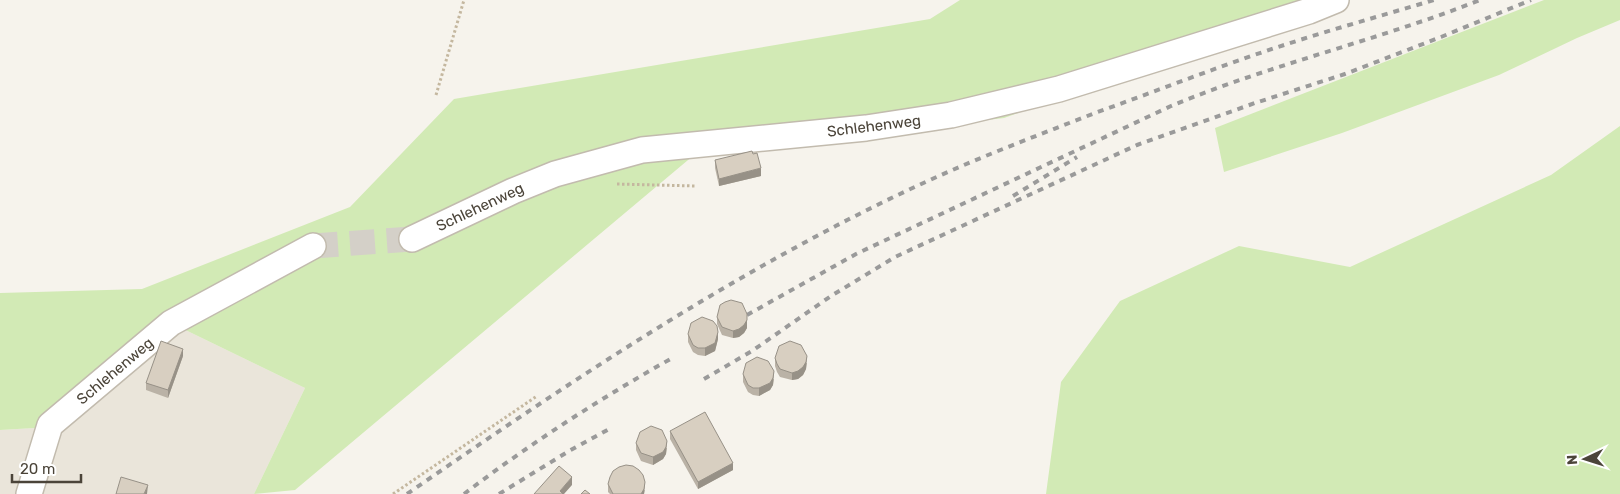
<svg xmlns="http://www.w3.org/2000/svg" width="1620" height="494" font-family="Rubik,sans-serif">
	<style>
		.residential { fill: #eae5da }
		.green { fill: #d2eab5 }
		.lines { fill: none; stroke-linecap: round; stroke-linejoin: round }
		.minor-tunnel { stroke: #d4d0c8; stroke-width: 25; stroke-dasharray: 25 12; stroke-linecap: butt }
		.minor-casing { stroke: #c2bbae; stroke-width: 28 }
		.path { stroke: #c4b79f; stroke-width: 3; stroke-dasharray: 2.5 2.5; stroke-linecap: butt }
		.minor { stroke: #fff; stroke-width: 25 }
		.rail { stroke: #9a9a9a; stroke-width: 4; stroke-dasharray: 6 6; stroke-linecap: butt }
		.wall { fill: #bab2a6 }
		.shaded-wall { fill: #979187 }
		.building { fill: #d8cfc1; stroke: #979187 }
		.labels { text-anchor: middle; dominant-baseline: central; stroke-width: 5; stroke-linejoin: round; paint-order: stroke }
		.street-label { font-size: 15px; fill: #4b4439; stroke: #fff }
	</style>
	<rect width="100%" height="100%" fill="#f6f3ec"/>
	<path class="residential" d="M171,323L305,388L254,494H0V430L52,427Z"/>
	<path class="green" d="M960,0H1329L1004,118L694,155L295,490L254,494L305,388L171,323L52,427L0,430V293L142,289L350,207L454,99L930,19Z
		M1544,0H1620V20L1577,38L1499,75L1342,133L1224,172L1215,128Z
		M1620,126V494H1046L1061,382L1120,301L1239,246L1350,267L1551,175Z"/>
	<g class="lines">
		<path class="minor-tunnel" d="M313,246L412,239"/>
		<defs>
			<path id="minor" d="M412,239L513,191L555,174L642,150L866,128L951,115L1059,89L1309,11L1336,0
				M29,494L50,425L171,323L313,246"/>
		</defs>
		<use href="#minor" class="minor-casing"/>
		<path class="path" d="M436,95L464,0
			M617,184L696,186
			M393,494L537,396"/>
		<use href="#minor" class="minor"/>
		<path class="rail" d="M1013,196L1077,157
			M747,315L856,254L1171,106C1272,64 1379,40 1480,0
			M704,379L752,351L831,296L895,257L1137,145L1255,103L1345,74L1441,37L1531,0
			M407,494C571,381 738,269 919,185C977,158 1036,136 1095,113C1151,93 1207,71 1263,52C1319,33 1377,17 1434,0
			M464,494C531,443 601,398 674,357
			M499,494L569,451L611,428"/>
	</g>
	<path class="wall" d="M715,160L761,176L719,186L715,168Z
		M717,317L747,328L744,333L739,337L733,338L722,335L717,324Z
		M688,334L718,339L715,351L705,356L698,355L693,352L688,342Z
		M183,356L168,398L146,390V383Z
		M775,358L807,363L806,369L803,375L798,379L792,380L780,377L777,372L775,366Z
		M743,374L774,379L773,385L770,390L759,396L753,395L748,392L743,382Z
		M670,431L733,470L698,489L670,439Z
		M636,443L667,448L666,454L663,459L653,465L641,461L636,450Z
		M608,484L645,490L644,494H610L608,492Z"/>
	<path class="shaded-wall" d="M761,168V176L719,186V179Z
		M747,314V328L744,333L739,337L733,338V331Z
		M718,332V339L715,351L705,356V348Z
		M183,349V356L168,398V390Z
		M807,356L806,369L803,375L798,379L792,380V373Z
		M774,371L773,385L770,390L759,396V388Z
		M667,441L666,454L663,459L653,465V457Z
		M733,463V470L698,489V482Z
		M572,477V485L564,494H560V491Z
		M645,482L644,494H641Z
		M148,485L147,494H144Z"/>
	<path class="building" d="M752,151L753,154L757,153L761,168L719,179L715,160Z
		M731,300L742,303L747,314V320L744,325L739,329L733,331L722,327L717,317L720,305L725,302Z
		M702,317L713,321L717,326L718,332L715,343L705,348H698L693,345L688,334L691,323Z
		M161,341L183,349L168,390L146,383Z
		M790,341L801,345L807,356L806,362L803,367L798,371L792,373L780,369L777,364L775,358L779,346Z
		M757,357L768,361L774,371L773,378L770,383L759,388H753L748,385L743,374L746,363Z
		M705,412L733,463L698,482L670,431Z
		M651,426L662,430L667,441L666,447L663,452L653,457L641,453L636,443L640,432Z
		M626,465L633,466L639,470L643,475L645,482L644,489L641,494H613L608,484L610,477L613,471L619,467Z
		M559,466L572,477L560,491L563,494H534Z
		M121,477L148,485L144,494H116Z
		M585,490L590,494H581Z"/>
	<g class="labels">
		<g class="street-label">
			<text transform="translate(874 126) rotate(-7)">Schlehenweg</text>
			<text transform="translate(480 207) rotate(-25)">Schlehenweg</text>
			<text transform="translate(115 371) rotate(-40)">Schlehenweg</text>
		</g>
	</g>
	<g transform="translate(1585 459) rotate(266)" stroke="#ffffff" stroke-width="4" paint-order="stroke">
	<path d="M0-4L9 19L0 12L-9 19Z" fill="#4b4439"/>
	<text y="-8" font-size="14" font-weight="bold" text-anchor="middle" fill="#4b4439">N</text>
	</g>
	<path d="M12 474v8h69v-8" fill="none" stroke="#4b4439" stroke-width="2.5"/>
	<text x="20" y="474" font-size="15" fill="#4b4439" stroke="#ffffff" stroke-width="4" paint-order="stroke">20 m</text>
</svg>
